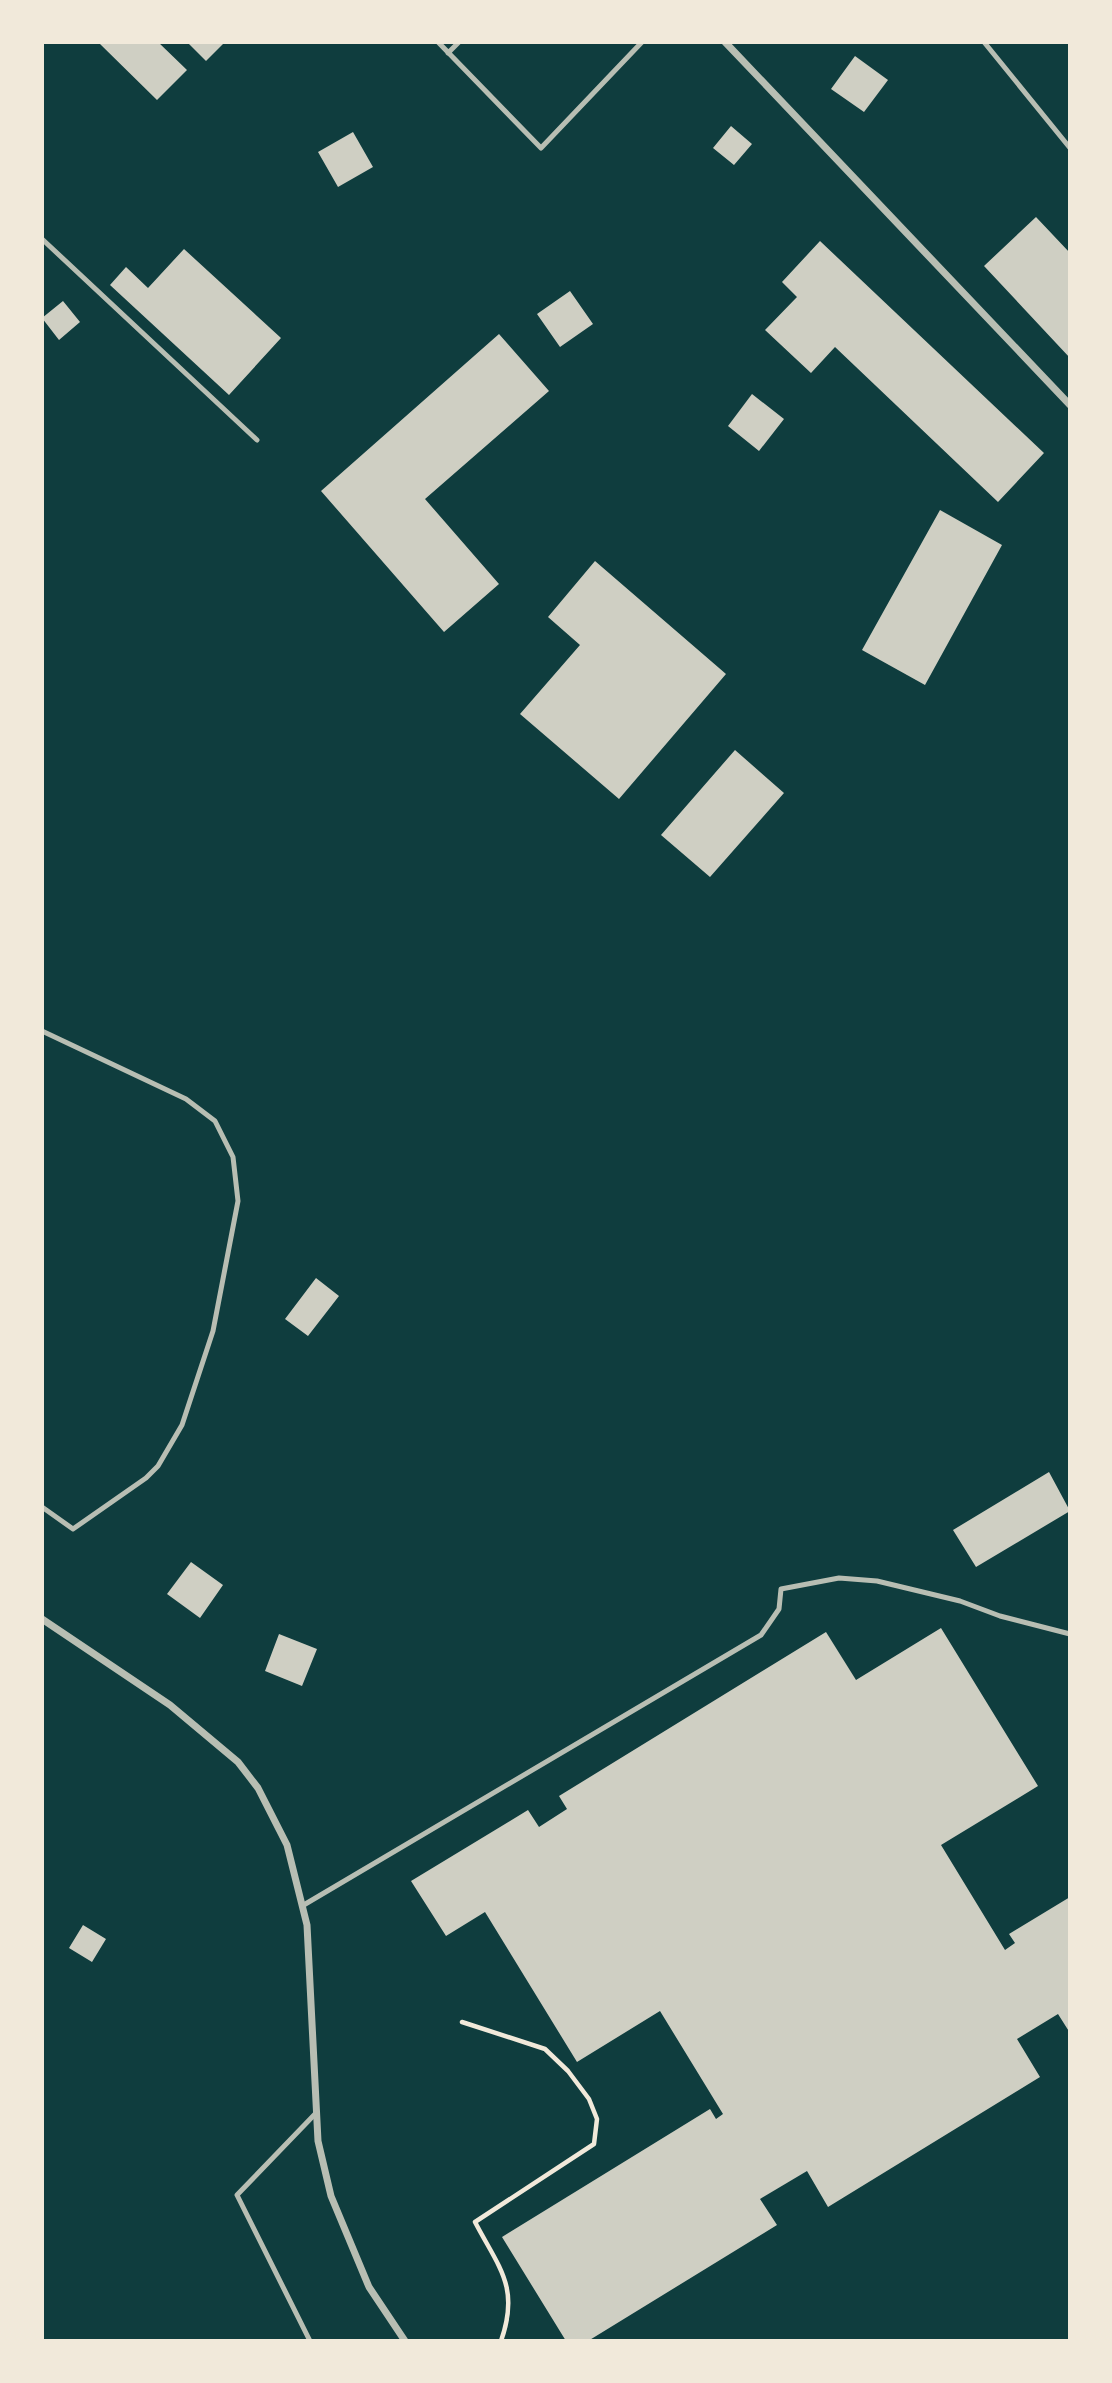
<svg xmlns="http://www.w3.org/2000/svg" width="1112" height="2383" font-family="Quicksand,sans-serif">
	<style>
		.building { fill: #cfcfc3 }
		.lines { fill: none; stroke-linecap: round; stroke-linejoin: round }
		.path { stroke: #f1e9da; stroke-width: 4.5 }
		.service { stroke: #b8beb3; stroke-width: 5 }
		.minor { stroke: #b8beb3; stroke-width: 7 }
	</style>
	<rect width="100%" height="100%" fill="#0f3d3e"/>
	<path class="building" d="M103,42H158L187,70L157,100L100,44Z
		M187,42H225L206,61Z
		M855,56L888,80L864,112L831,89Z
		M731,126L752,144L734,165L713,148Z
		M353,132L373,167L338,187L318,152Z
		M1036,217L1070,253V358L984,266Z
		M820,241L1044,453L998,502L835,347L811,373L765,330L797,297L782,282Z
		M184,249L281,338L229,395L110,285L126,267L148,288Z
		M570,291L593,324L560,347L537,314Z
		M63,301L80,322L59,340L42,318Z
		M499,334L549,391L425,499L499,584L444,632L321,491Z
		M752,394L784,419L759,451L728,426Z
		M940,510L1002,545L925,685L862,650Z
		M595,561L726,674L619,799L520,714L580,645L548,617Z
		M735,750L784,793L710,877L661,835Z
		M316,1278L339,1296L308,1336L285,1319Z
		M1049,1472L1070,1511L976,1567L953,1530Z
		M191,1562L223,1585L200,1618L167,1594Z
		M941,1628L1038,1786L941,1845L1005,1950L1015,1943L1009,1934L1070,1897V2033L1058,2014L1017,2039L1040,2077L828,2207L807,2171L760,2199L777,2225L588,2341H566L502,2237L710,2109L716,2119L723,2114L660,2011L577,2062L485,1912L446,1936L411,1881L528,1810L539,1827L567,1809L559,1796L826,1632L856,1680Z
		M279,1634L317,1649L302,1686L265,1671Z
		M83,1925L106,1939L92,1962L69,1948Z"/>
	<g class="lines">
		<path class="path" d="M462,2022L545,2049L568,2071L589,2099L597,2119L594,2144L475,2222C499,2268 520,2287 501,2341"/>
		<path class="service" d="M438,42L541,148L642,42
			M984,42L1070,148
			M448,53L459,42
			M42,239L257,440
			M42,1031L186,1099L215,1121L233,1157L238,1201L213,1331L182,1425L158,1466L146,1478L73,1529L42,1507
			M302,1906L761,1635L779,1609L781,1589L839,1578L877,1581L960,1601L1000,1616L1070,1634
			M310,2341L237,2195L316,2113"/>
		<path class="minor" d="M725,42L1070,405
			M42,1619L170,1705L238,1762L258,1788L287,1845L307,1925L318,2141L331,2196L369,2287L405,2341"/>
	</g>
	<rect width="1112" height="2383" fill="none" stroke="#f1e9da" stroke-width="88"/>
</svg>
